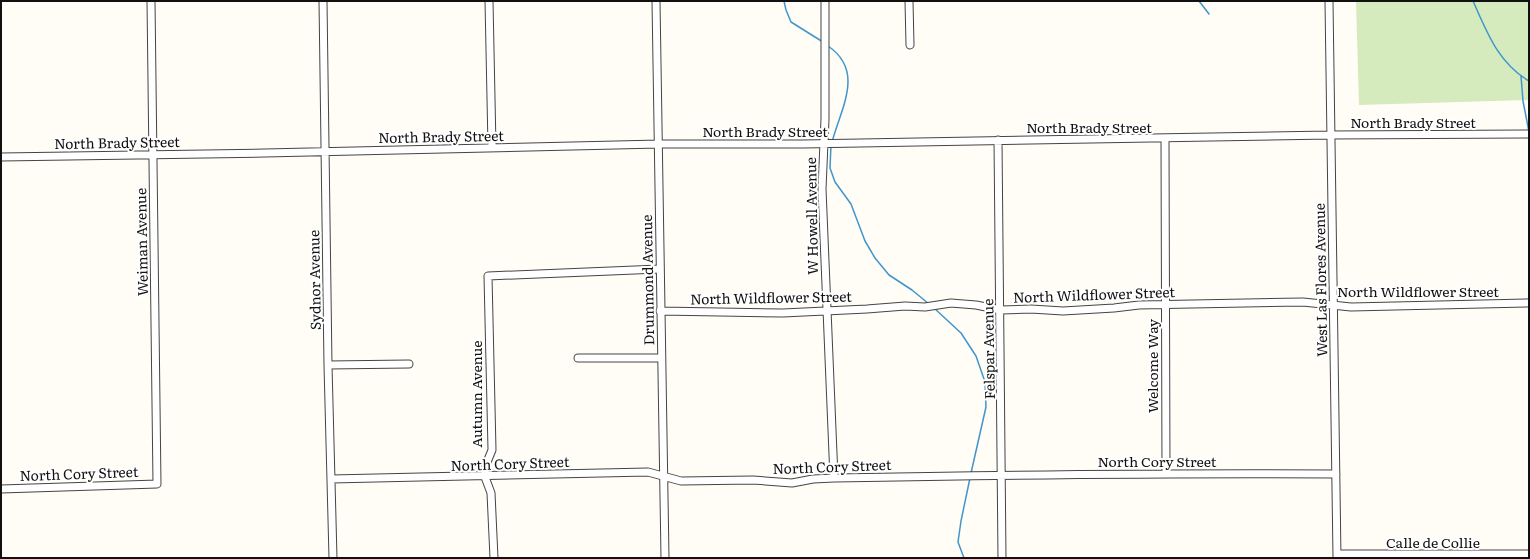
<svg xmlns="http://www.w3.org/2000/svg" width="1530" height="559" font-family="Literata,serif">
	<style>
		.green { fill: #d5ebbd }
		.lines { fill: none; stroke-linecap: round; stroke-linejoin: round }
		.stream { stroke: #3f96cf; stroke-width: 1.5 }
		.minor-casing { stroke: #444; stroke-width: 9 }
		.minor { stroke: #fff; stroke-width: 7 }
		.labels { text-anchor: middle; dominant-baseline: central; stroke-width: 4; stroke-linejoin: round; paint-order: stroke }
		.street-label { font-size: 14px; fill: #111; stroke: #fff }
	</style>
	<rect width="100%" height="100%" fill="#fffdf5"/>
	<path class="green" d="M1356,1H1529V100L1359,105Z"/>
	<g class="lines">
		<path class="stream" d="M784,1L786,10L791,22L823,42
			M1199,1L1209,14
			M1473,1C1487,32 1498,63 1529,81
			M828,46C865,71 841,108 832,142
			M1521,76L1523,101L1529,132
			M831,145L830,168L835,182L851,204L865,241L875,258L889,275L912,290L929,304
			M934,308L961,333L976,356L985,382L986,407L971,473
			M964,558L958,542L961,521L970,478"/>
		<defs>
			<path id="minor" d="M323,1L328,365L333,558
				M489,1L492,147
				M656,1L665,558
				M825,1V119L822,189L834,478
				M909,1L910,45
				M1329,1L1337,558
				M1165,139L1166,473
				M998,140L1002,558
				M1,157L265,153L659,144H803L1330,135L1529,134
				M660,311L783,313L867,309L905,306L925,307L951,303L976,305L1001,310L1031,309L1063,311L1114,308L1139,305L1303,302L1351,307L1529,303
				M578,358H661
				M328,365L409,364
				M331,479L648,472L681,481L753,480L792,483L813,479L834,478C1001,475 1168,473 1336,474
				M1,489L157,484L151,1
				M1337,554H1529
				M494,558L491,493L485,477V467L492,450L488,276L659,269"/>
		</defs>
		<use href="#minor" class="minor-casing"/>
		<use href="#minor" class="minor"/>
	</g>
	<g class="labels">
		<g class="street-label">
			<text x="1413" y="122">North Brady Street</text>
			<text x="1089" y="127">North Brady Street</text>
			<text x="765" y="131">North Brady Street</text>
			<text transform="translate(441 136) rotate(-1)">North Brady Street</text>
			<text transform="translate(117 142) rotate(-1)">North Brady Street</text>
			<text transform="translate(811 216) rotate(-91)">W Howell Avenue</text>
			<text transform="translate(141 242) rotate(-91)">Weiman Avenue</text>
			<text transform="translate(314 280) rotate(-91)">Sydnor Avenue</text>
			<text transform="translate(647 280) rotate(-91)">Drummond Avenue</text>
			<text transform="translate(1320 280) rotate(-91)">West Las Flores Avenue</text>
			<text x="1418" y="291">North Wildflower Street</text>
			<text transform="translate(1094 294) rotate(-2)">North Wildflower Street</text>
			<text transform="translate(771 297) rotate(-1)">North Wildflower Street</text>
			<text transform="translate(988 349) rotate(-91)">Felspar Avenue</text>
			<text transform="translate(1152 366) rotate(-90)">Welcome Way</text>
			<text transform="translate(476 394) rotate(-90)">Autumn Avenue</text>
			<text x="1157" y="461">North Cory Street</text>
			<text transform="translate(510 463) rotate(-2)">North Cory Street</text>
			<text transform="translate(832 466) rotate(-2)">North Cory Street</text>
			<text transform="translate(79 473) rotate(-2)">North Cory Street</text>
			<text x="1433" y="542">Calle de Collie</text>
		</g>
	</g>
	<rect width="1530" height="559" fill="none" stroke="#111111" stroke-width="4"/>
</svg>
